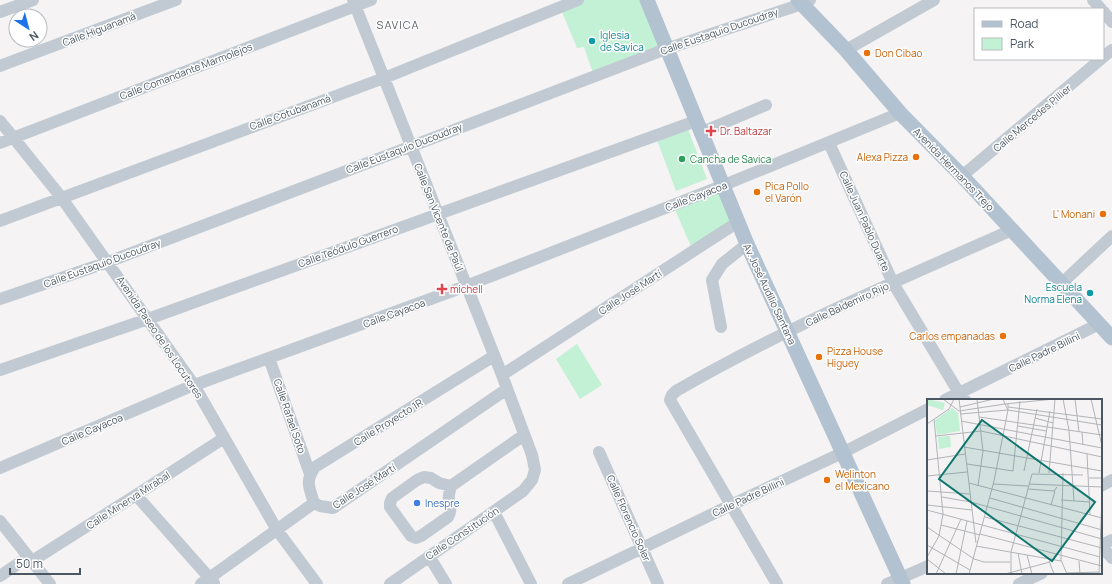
<svg xmlns="http://www.w3.org/2000/svg" width="1112" height="584" font-family="Manrope,sans-serif">
	<style>
		.green { fill: #c3f1d5 }
		.lines { fill: none; stroke-linecap: round; stroke-linejoin: round }
		.minor { stroke: #c1cad2; stroke-width: 12 }
		.major { stroke: #b3c2d1; stroke-width: 15 }
		.culture-dot { fill: #0f9aa8; stroke: #fff; stroke-width: 1.5 }
		.food-dot { fill: #e8710a; stroke: #fff; stroke-width: 1.5 }
		.health-dot { fill: #e0444e; stroke: #fff; stroke-width: 1.5 }
		.leisure-dot { fill: #2e9e5b; stroke: #fff; stroke-width: 1.5 }
		.shop-dot { fill: #3f7fe0; stroke: #fff; stroke-width: 1.5 }
		.labels { text-anchor: middle; dominant-baseline: central; stroke-width: 3; stroke-linejoin: round; paint-order: stroke }
		.street-label { font-size: 10px; fill: #4a5661; stroke: #fff }
		.culture-label { font-size: 10px; fill: #0d838f; stroke: #fff; text-anchor: start }
		.food-label { font-size: 10px; fill: #c56008; stroke: #fff; text-anchor: start }
		.health-label { font-size: 10px; fill: #be3a42; stroke: #fff; text-anchor: start }
		.leisure-label { font-size: 10px; fill: #27864d; stroke: #fff; text-anchor: start }
		.shop-label { font-size: 10px; fill: #366cbe; stroke: #fff; text-anchor: start }
		.neighbourhood-label { font-size: 11px; letter-spacing: 1px; fill: #5f6368; stroke: #fff }
		.inset-road { fill: none; stroke: #b1b4b9; stroke-width: 1 }
		.view { fill: #0f766e; fill-opacity: 0.15; stroke: #0f766e; stroke-width: 2 }
		.inset-edge { fill: none; stroke: #4a5661; stroke-width: 2 }
	</style>
	<rect width="100%" height="100%" fill="#f5f3f3"/>
	<path class="green" d="M578,0H647L666,49L594,76L584,47L577,48L560,7Z
		M688,129L707,179L676,191L657,140Z
		M724,185L738,222L693,251L673,205Z
		M577,344L602,385L580,399L556,359Z"/>
	<g class="lines">
		<path class="minor" d="M353,0L502,375L532,455L535,470L532,480L523,491L390,584
			M1093,0L1101,9
			M1103,11L1112,22
			M0,12L33,0
			M846,50L934,0
			M1103,57L1112,50
			M0,66L176,0
			M0,121L61,197L194,385L277,530L317,584
			M700,133L766,105
			M0,143L371,0
			M829,143L893,283L959,393L965,400
			M962,176L1101,59
			M0,221L384,78L578,0
			M1062,283L1112,236
			M0,299L108,262L666,49L802,4L810,0
			M721,327L712,280L722,264L747,244
			M269,358L310,474
			M0,370L148,319L696,121
			M502,375L738,222
			M945,400L1099,324
			M599,452L658,584
			M0,468L189,387L466,286L724,185L900,113
			M451,486L439,483L431,478L424,477L417,480L392,498L390,503V507L411,536L416,538L421,536L448,517C452,510 450,507 449,500C448,495 450,491 451,486L524,435
			M1101,486L1112,480
			M136,495L214,583
			M314,503C309,487 305,481 315,467L494,356
			M494,512L531,584
			M0,521L50,584
			M1101,545L1112,540
			M1101,546L1112,558
			M429,556L446,584
			M32,561L136,495L224,438
			M0,576L28,557
			M201,584L314,503L320,506L333,508L507,389
			M568,584L731,505L842,453L928,409
			M777,584L670,400L672,395L676,391C781,330 894,282 1005,233L1010,228
			M887,584L928,566
			M1019,584L1042,573"/>
		<path class="major" d="M647,0L747,244L903,584
			M798,0L846,50L900,113L962,176L1112,338"/>
	</g>
	<g class="culture-dot">
		<circle cx="592" cy="41" r="4"/>
		<circle cx="1090" cy="293" r="4"/>
	</g>
	<g class="food-dot">
		<circle cx="867" cy="53" r="4"/>
		<circle cx="916" cy="157" r="4"/>
		<circle cx="757" cy="192" r="4"/>
		<circle cx="1103" cy="214" r="4"/>
		<circle cx="1003" cy="336" r="4"/>
		<circle cx="819" cy="357" r="4"/>
		<circle cx="827" cy="480" r="4"/>
	</g>
	<g class="health-dot">
		<path d="M709 125h4v4h4v4h-4v4h-4v-4h-4v-4h4z"/>
		<path d="M440 283h4v4h4v4h-4v4h-4v-4h-4v-4h4z"/>
	</g>
	<circle class="leisure-dot" cx="682" cy="159" r="4"/>
	<circle class="shop-dot" cx="417" cy="503" r="4"/>
	<g class="labels">
		<g class="street-label">
			<text transform="translate(99 29) rotate(-21)">Calle Higuanamá</text>
			<text transform="translate(719 31) rotate(-19)">Calle Eustaquio Ducoudray</text>
			<text transform="translate(186 71) rotate(-21)">Calle Comandante Marmolejos</text>
			<text transform="translate(290 112) rotate(-20)">Calle Cotubanamá</text>
			<text transform="translate(1032 118) rotate(-40)">Calle Mercedes Pillier</text>
			<text transform="translate(404 148) rotate(-21)">Calle Eustaquio Ducoudray</text>
			<text transform="translate(954 169) rotate(46)">Avenida Hermanos Trejo</text>
			<text transform="translate(696 196) rotate(-21)">Calle Cayacoa</text>
			<text transform="translate(439 217) rotate(68)">Calle San Vicente de Paúl</text>
			<text transform="translate(865 221) rotate(66)">Calle Juan Pablo Duarte</text>
			<text transform="translate(348 246) rotate(-20)">Calle Teódulo Guerrero</text>
			<text transform="translate(102 263) rotate(-20)">Calle Eustaquio Ducoudray</text>
			<text transform="translate(630 292) rotate(-33)">Calle José Martí</text>
			<text transform="translate(770 294) rotate(65)">Av. José Audilio Santana</text>
			<text transform="translate(847 304) rotate(-25)">Calle Baldemiro Rijo</text>
			<text transform="translate(394 313) rotate(-20)">Calle Cayacoa</text>
			<text transform="translate(160 337) rotate(56)">Avenida Paseo de los Locutores</text>
			<text transform="translate(1044 352) rotate(-26)">Calle Padre Billini</text>
			<text transform="translate(290 416) rotate(71)">Calle Rafael Soto</text>
			<text transform="translate(388 422) rotate(-32)">Calle Proyecto 1R</text>
			<text transform="translate(92 429) rotate(-23)">Calle Cayacoa</text>
			<text transform="translate(364 486) rotate(-33)">Calle José Martí</text>
			<text transform="translate(748 497) rotate(-25)">Calle Padre Billini</text>
			<text transform="translate(128 500) rotate(-33)">Calle Minerva Mirabal</text>
			<text transform="translate(629 518) rotate(66)">Calle Florencio Soler</text>
			<text transform="translate(462 533) rotate(-34)">Calle Constitución</text>
		</g>
		<g class="culture-label">
			<text x="600" y="35">Iglesia<tspan x="600" dy="12">de Savica</tspan></text>
			<text x="1082" y="287" text-anchor="end">Escuela<tspan x="1082" dy="12">Norma Elena</tspan></text>
		</g>
		<g class="food-label">
			<text x="875" y="53">Don Cibao</text>
			<text x="908" y="157" text-anchor="end">Alexa Pizza</text>
			<text x="765" y="186">Pica Pollo<tspan x="765" dy="12">el Varón</tspan></text>
			<text x="1095" y="214" text-anchor="end">L’ Monani</text>
			<text x="995" y="336" text-anchor="end">Carlos empanadas</text>
			<text x="827" y="351">Pizza House<tspan x="827" dy="12">Higuey</tspan></text>
			<text x="835" y="474">Welinton<tspan x="835" dy="12">el Mexicano</tspan></text>
		</g>
		<g class="health-label">
			<text x="720" y="131">Dr. Baltazar</text>
			<text x="450" y="289">michell</text>
		</g>
		<g class="leisure-label">
			<text x="690" y="159">Cancha de Savica</text>
		</g>
		<g class="shop-label">
			<text x="425" y="503">Inespre</text>
		</g>
		<g class="neighbourhood-label">
			<text x="398" y="24">SAVICA</text>
		</g>
	</g>
	<g transform="translate(927 399)">
		<rect width="175" height="175" fill="#f5f3f3"/>
		<path d="M0,0L18,4L16,11L0,6ZM25,9L31,14L33,32L10,36L8,21ZM23,37L24,48L12,50L11,38Z" fill="#c3f1d5"/>
		<path class="inset-road" d="M16,0L32,12M32,0L49,144M50,0L56,52L51,87M76,0L78,5L127,0M136,0L142,31L147,102M148,0L152,33M164,0L175,47M81,4V11L175,26M33,8L67,0M81,8L175,20M32,12L78,5L81,11L67,82L42,175M33,15L81,11M52,18L175,36M108,19L126,24M34,22L175,49M0,25L22,10L27,0M91,27L119,32M155,33L156,46M9,37L54,32L175,58M37,48L175,72M160,55L163,116M0,61L38,55M40,65L86,72L93,2M97,72L110,10M112,74L123,12M122,74L128,0M136,74L134,161L140,175M0,77L40,73M162,79H175M42,84L175,119M66,85L101,87M102,85L175,88M101,90L127,92L130,88M0,92L43,95M15,98L44,103L175,140M63,99L175,131M134,101L163,103M0,106L45,111M124,106L128,92M0,111L173,158M58,118L175,149M14,126L53,136M0,128L47,160L57,163H83M53,135L175,167M0,146L43,171M49,147L134,162M91,154L95,175M100,156L105,175M0,158L12,137L16,115L7,20M0,160L19,175M122,162L127,175M152,162L153,175M140,174L172,173M9,175L34,120M29,175L40,122M78,175L123,163M84,175V153L105,75L156,76M172,175L175,98"/>
		<path class="view" d="M55,21L168,103L125,162L12,80Z"/>
		<rect width="175" height="175" class="inset-edge"/>
	</g>
	<rect x="974" y="8" width="130" height="52" fill="#ffffff" stroke="#b7bbc0"/>
	<rect x="982" y="21" width="20" height="6" fill="#b3c2d1" stroke="#b7bbc0"/>
	<text x="1010" y="28" font-size="12" fill="#4a5661">Road</text>
	<rect x="982" y="38" width="20" height="12" fill="#c3f1d5" stroke="#b7bbc0"/>
	<text x="1010" y="48" font-size="12" fill="#4a5661">Park</text>
	<g transform="translate(28 28) rotate(144)"><circle r="19" fill="#ffffff" stroke="#b7bbc0"/>
	<path d="M0-3L7 15L0 10L-7 15Z" fill="#1a73e8"/>
	<text y="-6" font-size="11" font-weight="bold" text-anchor="middle" fill="#4a5661">N</text>
	</g>
	<path d="M10 568v6h70v-6" fill="none" stroke="#4a5661" stroke-width="2"/>
	<text x="16" y="568" font-size="12" fill="#4a5661" stroke="#ffffff" stroke-width="3" paint-order="stroke">50 m</text>
</svg>
